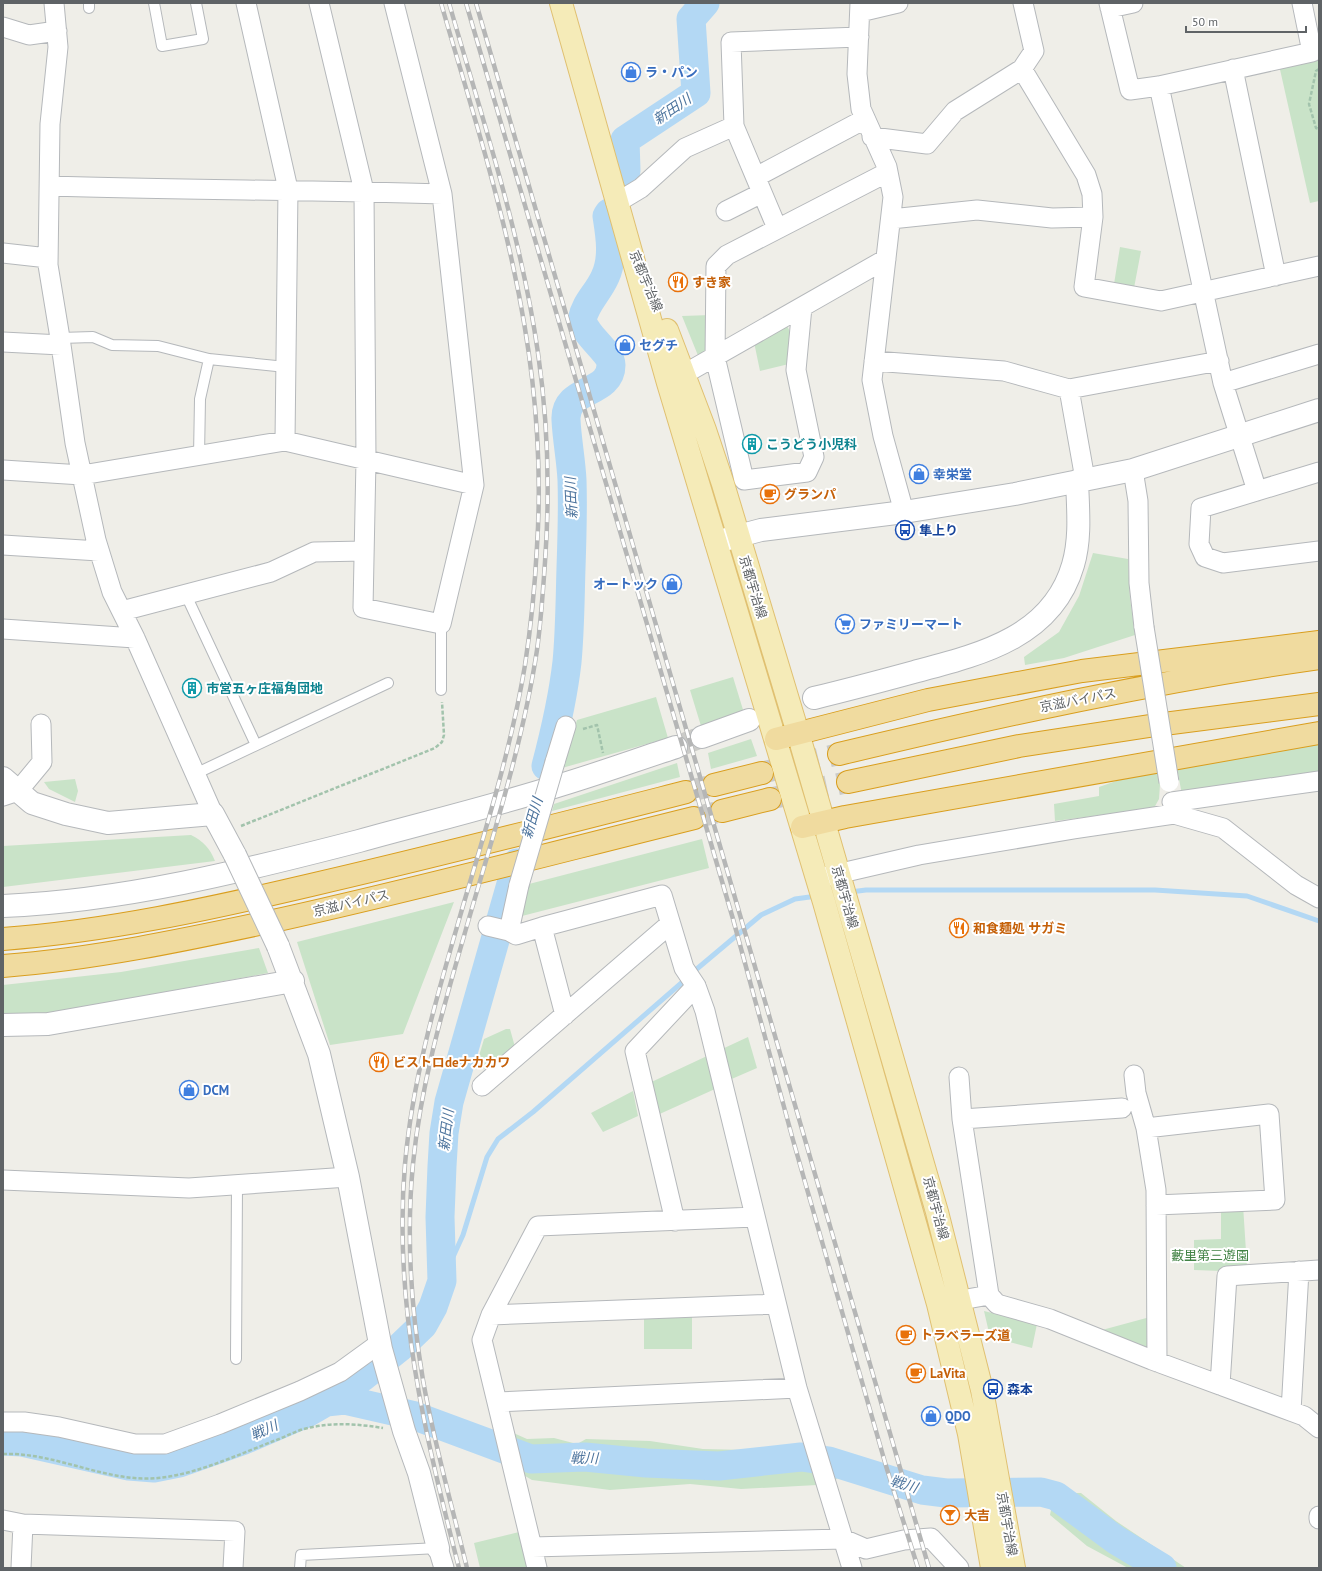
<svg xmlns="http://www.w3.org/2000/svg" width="1322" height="1571" font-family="'PT Sans','Noto Sans JP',sans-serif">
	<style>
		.green { fill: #c9e3c8 }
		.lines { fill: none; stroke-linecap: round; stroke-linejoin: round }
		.stream { stroke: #b3d8f4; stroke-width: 5 }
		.river { stroke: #b3d8f4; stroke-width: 29 }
		.tertiary-tunnel { stroke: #cbcbc8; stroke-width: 22; stroke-dasharray: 22 11; stroke-linecap: butt }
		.motorway-tunnel { stroke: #cbcbc8; stroke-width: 22; stroke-dasharray: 22 11; stroke-linecap: butt }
		.service-casing { stroke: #b5b8bb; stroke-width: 12 }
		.minor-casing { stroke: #b5b8bb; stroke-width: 21 }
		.tertiary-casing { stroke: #b5b8bb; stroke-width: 24 }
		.primary-casing { stroke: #e0c071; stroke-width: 24 }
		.motorway-casing { stroke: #d99e1e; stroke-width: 24 }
		.path { stroke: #a2c3ac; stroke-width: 2.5; stroke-dasharray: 4 2; stroke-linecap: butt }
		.service { stroke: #fff; stroke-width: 10 }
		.minor { stroke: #fff; stroke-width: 19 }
		.tertiary { stroke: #fff; stroke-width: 22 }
		.primary { stroke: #f5ebb8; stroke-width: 22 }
		.motorway { stroke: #f0db9f; stroke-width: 22 }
		.rail-casing { stroke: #b5b6b6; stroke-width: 4.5 }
		.rail { stroke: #fff; stroke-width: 3; stroke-dasharray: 9; stroke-linecap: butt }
		.minor-bridge-casing { stroke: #b5b8bb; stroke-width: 21; stroke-linecap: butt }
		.tertiary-bridge-casing { stroke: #b5b8bb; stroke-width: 24; stroke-linecap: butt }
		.minor-bridge { stroke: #fff; stroke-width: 19 }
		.tertiary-bridge { stroke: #fff; stroke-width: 22 }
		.labels { text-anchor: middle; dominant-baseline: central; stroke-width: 4; stroke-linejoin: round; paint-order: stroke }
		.shop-label { font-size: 13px; font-weight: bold; fill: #366cbe; stroke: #fff; text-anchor: start }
		.street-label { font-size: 13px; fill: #5f6366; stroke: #fff }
		.food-label { font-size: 13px; font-weight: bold; fill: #c56008; stroke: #fff; text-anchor: start }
		.culture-label { font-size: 13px; font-weight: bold; fill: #0d838f; stroke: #fff; text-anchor: start }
		.transit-label { font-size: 13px; font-weight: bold; fill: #164399; stroke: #fff; text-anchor: start }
		.park-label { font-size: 13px; fill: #428345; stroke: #fff }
		.water-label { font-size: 14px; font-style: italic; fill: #4d749d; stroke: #fff }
	</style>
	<rect width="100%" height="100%" fill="#efeee8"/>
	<path class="green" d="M1319,57V201L1310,203L1279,65Z
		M1120,247L1141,251L1134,288L1114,284Z
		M711,315L706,352L699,358L682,316Z
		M787,326L793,337V363L760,371L754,342Z
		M1093,553L1128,559L1130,598L1135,635L1064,658L1025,665L1024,657L1059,632L1079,596Z
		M733,677L744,713L701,726L690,690Z
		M656,697L668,738L562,768L577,720Z
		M751,739L757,756L711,769L708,753Z
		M1319,739V775L1182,795L1176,762Z
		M677,763L680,777L552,811L554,804Z
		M1161,770L1159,799L1154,808L1055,821L1054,804L1099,796V787L1136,774Z
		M75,779L78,791L75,802L49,789L44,782Z
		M191,835C203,841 210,848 215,861L3,887V846Z
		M702,839L709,868L522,916L529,884Z
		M454,902L403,1034L330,1045L297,942Z
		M259,948L268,973L39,1015L3,1017V985L121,972Z
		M506,1029H510L515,1047L489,1070L476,1066L484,1039Z
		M748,1037L757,1068L727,1081L720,1050Z
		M707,1056L715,1089L653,1117L645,1085Z
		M633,1091L638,1116L603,1132L591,1113Z
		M1221,1205H1243L1247,1267H1222V1271L1194,1270V1240L1221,1239Z
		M984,1311L1037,1324L1032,1348L990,1337Z
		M692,1313V1349H644V1315Z
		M1150,1317L1154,1347L1143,1351L1091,1333Z
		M509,1431L527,1439L554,1438L577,1444L586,1439L650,1441L703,1449L747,1450L800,1445L832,1457L837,1479L817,1485L741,1489L690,1484L610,1490L532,1480L515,1470Z
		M1066,1493H1081L1116,1521L1186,1568H1128L1087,1546L1050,1515L1053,1500Z
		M519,1532L528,1567L480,1568L474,1543Z"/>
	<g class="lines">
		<path class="stream" d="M850,892L866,890H1155L1247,896L1319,921
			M692,973L761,915L795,899L817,896
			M442,1281L463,1235L487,1157L498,1139L533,1112L686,979"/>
		<path class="river" d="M624,183L626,170L625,140L696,93L691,19L705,3
			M546,766C555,732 563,697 567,662C570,631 570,599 571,568C572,539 573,509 572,480C571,460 567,440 566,420C564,387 611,395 611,365C611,352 586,337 582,320C585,303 598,293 605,277C614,258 610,235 607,216L609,213
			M326,1402L364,1376L399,1348L423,1325L433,1307L442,1281L440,1217L442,1166L444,1133L449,1102L517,863
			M3,1441L22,1442L129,1466L154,1468L179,1463L244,1440L307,1413L326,1402L345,1400L415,1416L531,1459L585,1457L646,1463L719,1466L801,1457L829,1461L922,1490L946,1493L1041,1492L1056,1496L1116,1540L1162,1568"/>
		<path class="tertiary-tunnel" d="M676,747L702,737"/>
		<path class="motorway-tunnel" d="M765,772L839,754
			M686,792L714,785
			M773,798L848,782
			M694,818L722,811"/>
		<defs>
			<path id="service" d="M89,3V8
				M154,3L162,46L203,39L196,3
				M60,338L93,337L112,345L158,346L209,359L286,367
				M199,456L200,399L209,359
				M186,595L256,745
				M441,624V690
				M195,774L388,683
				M236,1359L237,1185
				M300,1568L301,1555L438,1548"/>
			<path id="minor" d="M54,3L58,47L50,124L48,265L60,338L75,443L96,540L112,592L135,638L213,814
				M246,3L288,189L285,441
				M319,3L364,191L366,460L363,608L441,624L474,485L442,194L394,3
				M860,3L857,74L861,109L887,167L893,197L872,380L883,436L904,512
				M1109,3L1130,90L1159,86L1312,52L1302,3
				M1110,8L1133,3
				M860,12L898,3
				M3,27L29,35L57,31
				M1022,69L1086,175L1092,194L1093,217L1084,287L1161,301L1319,266
				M1233,69L1276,276
				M1159,86L1223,383L1257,491
				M872,137L927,144L955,111L1022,69L1034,51L1023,3
				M756,177L865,119
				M50,186C181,190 311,190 442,194
				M616,203L641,188L685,148L734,126
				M726,211L762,193
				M891,219L977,210L1052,218L1093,217
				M777,228L734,126L731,42L859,37
				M3,253L48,258
				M802,307L796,370L814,457L807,472L744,480L715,357L716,266L727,255L888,172
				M3,342L61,345
				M874,361L1004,371L1069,389L1219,361
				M672,381L886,259
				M1223,383L1319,354
				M1069,389L1085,479
				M3,470L82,475L285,441L474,485
				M1133,470L1138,501L1139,583L1144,627
				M1319,472L1201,508L1199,544L1205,557L1223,563L1319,551
				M3,545L99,551
				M122,611L271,572L314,552L364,551
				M3,629L135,638
				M555,762L566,726
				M3,796L18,791L42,762L41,724
				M1172,802L1319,781
				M824,877L919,855L1074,829L1174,814L1223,828L1296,885L1319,898
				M488,926L509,931L516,935L542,927
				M509,931L519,885
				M565,1015L542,927L662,895L684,968L696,986L705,1011L797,1388L852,1568
				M1134,1075L1136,1093L1146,1128L1156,1190L1157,1362
				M959,1077L962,1119L989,1295
				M482,1086L670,924
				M962,1119L1122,1108
				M1146,1128L1269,1114L1275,1200L1156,1205
				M3,1180L189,1188L348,1177
				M675,1221L635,1051L696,986
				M945,1303L989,1295L997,1304L1050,1319L1152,1360L1304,1416L1319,1428
				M491,1315L776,1304
				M1220,1385L1227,1276L1319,1270
				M497,1402L797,1388
				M1291,1411L1299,1271
				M3,1422H24L59,1427L135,1444H165L220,1424L300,1391L340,1372L380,1343
				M1319,1516V1519
				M3,1520L23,1524L235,1531L233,1568
				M532,1547L843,1539L866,1549L904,1540L931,1538L959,1568
				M438,1548L444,1568
				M21,1568L23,1524
				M537,1568L482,1340L491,1315L538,1226L755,1217"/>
			<path id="tertiary" d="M716,542L761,530L904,512L1015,494L1133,470L1319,410
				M814,698C847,690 881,681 914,672C978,655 1052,638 1073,565C1081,538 1078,509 1077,481
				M702,737L749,720
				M3,778L32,803L66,814L108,823L213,814L235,855
				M3,906C124,901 243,871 359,841C424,823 490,807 554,787C595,775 636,760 676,747
				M278,946L319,1054L348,1177L381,1349L404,1431L419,1473L438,1548
				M3,1025L48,1024L293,981"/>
			<path id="primary" d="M561,3L668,383L824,902L938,1304L969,1434L992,1568
				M667,330L705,430L723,484L798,733L937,1212L982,1390L1014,1568"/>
			<path id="motorway" d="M776,739L928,700L1082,671L1319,642
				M839,754C998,716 1157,681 1319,658
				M848,782L1019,746L1156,725L1319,704
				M714,785L762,773
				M722,811L770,799
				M802,827L845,817L1319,733
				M3,939C108,931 209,909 311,885C437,856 561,824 686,792
				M3,966C94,959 184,940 273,921C414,890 553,853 694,818"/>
		</defs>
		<use href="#service" class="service-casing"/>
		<use href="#minor" class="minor-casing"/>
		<use href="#tertiary" class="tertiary-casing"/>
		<use href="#primary" class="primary-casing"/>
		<use href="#motorway" class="motorway-casing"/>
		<path class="path" d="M1319,69L1316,71L1309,104L1316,128L1319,129
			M583,729L597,725L603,753
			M241,826L435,748L442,742L444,735L442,702
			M3,1454C56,1452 106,1483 158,1478C199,1474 241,1453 279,1439C289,1435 298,1430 308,1428C333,1422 358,1424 383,1428"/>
		<use href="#service" class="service"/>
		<use href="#minor" class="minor"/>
		<use href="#tertiary" class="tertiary"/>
		<use href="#primary" class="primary"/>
		<use href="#motorway" class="motorway"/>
		<defs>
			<path id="rail" d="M441,3C466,90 494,177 513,266C533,357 543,453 537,546C535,585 531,626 525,665C512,744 488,822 465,899C440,986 413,1073 405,1164C393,1303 425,1435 459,1568
				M449,3C482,118 521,234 538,353C548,422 550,493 545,562C543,591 541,621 537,650C523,742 494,832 468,922C445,1002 421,1081 413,1164C406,1236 411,1309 423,1380C434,1443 452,1506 467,1568
				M466,3L733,919L793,1140L886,1466L918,1568
				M476,3L929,1568"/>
		</defs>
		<use href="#rail" class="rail-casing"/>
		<use href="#rail" class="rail"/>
		<defs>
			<path id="minor-bridge" d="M1144,627L1169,782
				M519,885L555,762"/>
			<path id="tertiary-bridge" d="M235,855L278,946"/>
		</defs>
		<use href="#minor-bridge" class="minor-bridge-casing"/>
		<use href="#tertiary-bridge" class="tertiary-bridge-casing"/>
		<use href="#minor-bridge" class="minor-bridge"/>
		<use href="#tertiary-bridge" class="tertiary-bridge"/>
	</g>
	<defs>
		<symbol id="shop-ring" viewBox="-11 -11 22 22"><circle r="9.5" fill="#fff" stroke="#3f7fe0" stroke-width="1.5"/><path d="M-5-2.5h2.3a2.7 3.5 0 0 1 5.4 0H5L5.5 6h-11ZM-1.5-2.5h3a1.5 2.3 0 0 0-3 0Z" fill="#3f7fe0"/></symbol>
		<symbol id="restaurant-ring" viewBox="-11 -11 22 22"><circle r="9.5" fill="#fff" stroke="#e8710a" stroke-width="1.5"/><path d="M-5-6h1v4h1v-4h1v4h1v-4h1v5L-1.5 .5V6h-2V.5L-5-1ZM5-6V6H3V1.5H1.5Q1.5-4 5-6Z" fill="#e8710a"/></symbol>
		<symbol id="building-ring" viewBox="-11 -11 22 22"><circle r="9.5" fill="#fff" stroke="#0f9aa8" stroke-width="1.5"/><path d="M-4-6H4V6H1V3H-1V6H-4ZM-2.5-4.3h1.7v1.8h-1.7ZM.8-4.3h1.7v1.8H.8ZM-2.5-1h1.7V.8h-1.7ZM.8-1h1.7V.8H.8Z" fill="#0f9aa8"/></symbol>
		<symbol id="cafe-ring" viewBox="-11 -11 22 22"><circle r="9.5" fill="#fff" stroke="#e8710a" stroke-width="1.5"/><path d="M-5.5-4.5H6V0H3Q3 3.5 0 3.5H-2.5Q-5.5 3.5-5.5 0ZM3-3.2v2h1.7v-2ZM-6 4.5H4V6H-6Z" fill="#e8710a"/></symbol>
		<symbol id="bus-ring" viewBox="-11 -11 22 22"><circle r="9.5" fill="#fff" stroke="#1a4fb4" stroke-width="1.5"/><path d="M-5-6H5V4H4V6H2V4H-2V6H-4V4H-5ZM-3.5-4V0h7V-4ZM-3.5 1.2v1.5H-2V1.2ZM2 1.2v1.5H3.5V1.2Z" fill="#1a4fb4"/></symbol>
		<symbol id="supermarket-ring" viewBox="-11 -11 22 22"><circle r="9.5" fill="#fff" stroke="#3f7fe0" stroke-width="1.5"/><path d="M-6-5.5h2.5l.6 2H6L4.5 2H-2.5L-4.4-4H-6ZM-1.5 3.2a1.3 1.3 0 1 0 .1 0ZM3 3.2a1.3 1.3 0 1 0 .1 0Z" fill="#3f7fe0"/></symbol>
		<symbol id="bar-ring" viewBox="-11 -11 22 22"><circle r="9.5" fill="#fff" stroke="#e8710a" stroke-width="1.5"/><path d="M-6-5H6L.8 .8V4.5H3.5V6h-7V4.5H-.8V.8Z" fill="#e8710a"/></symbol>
	</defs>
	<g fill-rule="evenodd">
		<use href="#shop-ring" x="620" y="61" width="22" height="22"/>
		<use href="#restaurant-ring" x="667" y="271" width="22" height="22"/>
		<use href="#shop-ring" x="614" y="334" width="22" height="22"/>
		<use href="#building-ring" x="741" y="433" width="22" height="22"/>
		<use href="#shop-ring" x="908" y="463" width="22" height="22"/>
		<use href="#cafe-ring" x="759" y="483" width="22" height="22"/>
		<use href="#bus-ring" x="894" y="519" width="22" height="22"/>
		<use href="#shop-ring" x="661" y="573" width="22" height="22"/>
		<use href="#supermarket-ring" x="834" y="613" width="22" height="22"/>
		<use href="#building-ring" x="181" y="677" width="22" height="22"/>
		<use href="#restaurant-ring" x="948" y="917" width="22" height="22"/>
		<use href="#restaurant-ring" x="368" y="1051" width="22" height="22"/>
		<use href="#shop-ring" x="178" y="1079" width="22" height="22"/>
		<use href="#cafe-ring" x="895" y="1324" width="22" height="22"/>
		<use href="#cafe-ring" x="905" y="1362" width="22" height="22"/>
		<use href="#bus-ring" x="982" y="1378" width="22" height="22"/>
		<use href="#shop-ring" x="920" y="1405" width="22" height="22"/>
		<use href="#bar-ring" x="939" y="1504" width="22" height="22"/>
	</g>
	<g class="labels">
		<g class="shop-label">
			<text x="645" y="72">ラ・パン</text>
			<text x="639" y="345">セグチ</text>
			<text x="933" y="474">幸栄堂</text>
			<text x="658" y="584" text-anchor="end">オートック</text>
			<text x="859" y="624">ファミリーマート</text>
			<text x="203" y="1090">DCM</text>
			<text x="945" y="1416">QDO</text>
		</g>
		<g class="street-label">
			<text transform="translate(646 281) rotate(67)">京都宇治線</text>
			<text transform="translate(753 587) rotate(73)">京都宇治線</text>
			<text transform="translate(1078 700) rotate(-11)">京滋バイパス</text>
			<text transform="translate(845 897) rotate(74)">京都宇治線</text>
			<text transform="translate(351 903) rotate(-13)">京滋バイパス</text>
			<text transform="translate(936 1208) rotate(75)">京都宇治線</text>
			<text transform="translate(1007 1524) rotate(80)">京都宇治線</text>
		</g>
		<g class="food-label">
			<text x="692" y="282">すき家</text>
			<text x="784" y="494">グランパ</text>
			<text x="973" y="928">和食麺処 サガミ</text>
			<text x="393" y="1062">ビストロdeナカカワ</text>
			<text x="920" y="1335">トラベラーズ道</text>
			<text x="930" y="1373">LaVita</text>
			<text x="964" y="1515">大吉</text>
		</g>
		<g class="culture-label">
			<text x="766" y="444">こうどう小児科</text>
			<text x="206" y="688">市営五ヶ庄福角団地</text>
		</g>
		<g class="transit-label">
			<text x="919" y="530">隼上り</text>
			<text x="1007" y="1389">森本</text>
		</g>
		<g class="park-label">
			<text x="1210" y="1255">藪里第三遊園</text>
		</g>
		<g class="water-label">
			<text transform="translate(672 109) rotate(-34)">新田川</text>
			<text transform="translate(571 498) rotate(-93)">新田川</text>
			<text transform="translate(532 818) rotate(-74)">新田川</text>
			<text transform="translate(446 1130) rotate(-83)">新田川</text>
			<text transform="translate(264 1430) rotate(-24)">戦川</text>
			<text transform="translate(584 1458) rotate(1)">戦川</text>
			<text transform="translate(904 1484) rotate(17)">戦川</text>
		</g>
	</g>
	<rect width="1322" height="1571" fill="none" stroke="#5f6366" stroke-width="8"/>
	<path d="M1186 26v6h120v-6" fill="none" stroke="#5f6366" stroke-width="2"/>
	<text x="1192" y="26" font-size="12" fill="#5f6366" stroke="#ffffff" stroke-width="3" paint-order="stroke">50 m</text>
</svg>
